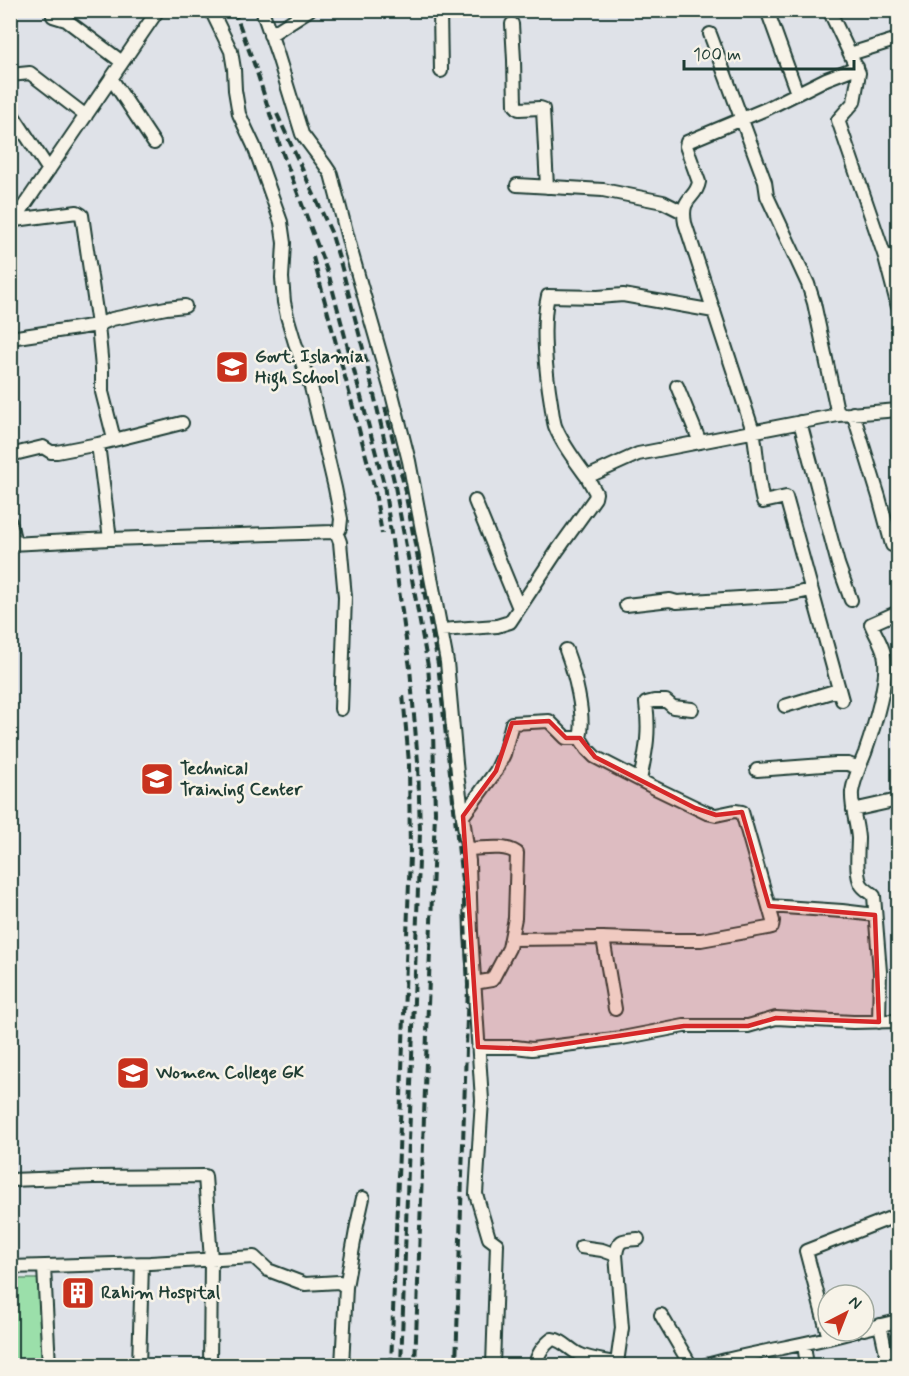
<svg xmlns="http://www.w3.org/2000/svg" width="909" height="1376" font-family="Mynerve,sans-serif">
	<style>
		.green { fill: #9bdfaa; stroke: #5d8e6f; stroke-width: 1.5 }
		.lines { fill: none; stroke-linecap: round; stroke-linejoin: round }
		.minor-casing { stroke: #1f3d34; stroke-width: 16 }
		.minor { stroke: #f7f3e8; stroke-width: 12 }
		.rail { stroke: #1f3d34; stroke-width: 4; stroke-dasharray: 9 4.5; stroke-linecap: butt }
		.marked { fill: #d62828; fill-opacity: 0.2; stroke: #d62828; stroke-width: 4.5; stroke-linejoin: round }
		.labels { text-anchor: middle; dominant-baseline: central; stroke-width: 5; stroke-linejoin: round; paint-order: stroke }
		.poi-label { font-size: 18px; font-weight: bold; fill: #1f3d34; stroke: #f7f3e8; text-anchor: start }
	</style>
	<rect width="100%" height="100%" fill="#dfe2e8"/>
	<filter id="ink" filterUnits="userSpaceOnUse"><feTurbulence type="fractalNoise" baseFrequency=".0167" numOctaves="2"/><feDisplacementMap in="SourceGraphic" scale="12" xChannelSelector="R" yChannelSelector="G"/><feConvolveMatrix kernelMatrix="1 2 1 2 8 2 1 2 1" color-interpolation-filters="sRGB"/></filter>
	<g filter="url(#ink)">
		<path class="green" d="M11,1279H45L41,1365L11,1366Z"/>
		<g class="lines">
			<defs>
				<path id="minor" d="M211,10L231,51L234,69L235,90L239,114L254,146L281,222L284,243L282,278L284,302L287,316L295,343L311,387L335,488L341,519L340,528L337,534
					M262,10L278,56L302,134L325,165L331,174L352,254L392,394L409,461L447,662L457,774L469,861L471,933L482,1100L476,1194L489,1238L497,1244L493,1366
					M440,10L441,71
					M767,10L797,93
					M829,10L859,73L854,102L838,120L885,257L898,307
					M53,16L66,20L122,62
					M512,24L514,60L515,105L519,109L540,108L543,109L547,187
					M710,34L765,182L767,196L808,284L814,303L838,415
					M270,35L309,10
					M850,54L898,39
					M10,75L30,73L86,116
					M111,78L154,143
					M10,111L49,170
					M517,185L603,190L663,202L683,212
					M15,220L77,212L82,215L98,325L102,368V392L114,439
					M13,222L158,10
					M885,257L898,254
					M10,338L98,325L112,319L166,308L185,306
					M677,386L700,442
					M853,413L879,497L892,545
					M800,422L838,564L851,600
					M98,444L110,539
					M10,455L43,447L51,452H57L98,444L182,423
					M587,477C576,462 562,444 555,426C553,419 552,410 551,403C546,373 541,325 548,296L598,297L623,295L714,311
					M475,501L519,608
					M10,522L15,543
					M10,544L110,539L333,532L337,534L340,542L345,597L341,709
					M626,605L670,600L677,602L788,595L811,590
					M441,630L497,626L510,622L557,551L595,498L596,493L587,477L638,454L838,415L898,410
					M842,700L786,497L763,502C757,479 758,454 753,431L685,223C680,196 696,200 699,182L686,146L687,142L766,109L826,79L857,67
					M785,706L838,690
					M757,770L836,764H848L859,768
					M640,780C646,751 650,734 646,703L654,701H666L673,707L692,709
					M853,810L898,800
					M463,816L496,771L504,754L512,723L549,721L566,738H580
					M468,849C484,849 503,844 517,853L515,918L509,948L492,980L474,983
					M769,906L842,911L875,915
					M603,938L615,1009
					M511,939L601,938L667,940H701L768,928L772,927L773,921L742,812L735,811L716,815L707,813L653,787L595,757L587,749L580,738C586,716 574,671 566,650
					M879,1022L880,972L874,896C870,891 864,890 861,884C855,873 858,851 858,838C857,823 851,808 852,792C854,779 860,765 865,753C873,730 890,677 884,654C882,644 875,634 871,624L898,612
					M478,1047H515L532,1049L622,1038L684,1026H748L776,1018L853,1022L898,1021
					M10,1180L93,1177L205,1176L211,1260L210,1366
					M581,1247L602,1250L616,1255L622,1328L617,1363
					M616,1255C618,1239 623,1240 638,1239
					M10,1267L150,1263L254,1257L268,1270L305,1284L339,1282L346,1287L357,1225L363,1198
					M44,1267L49,1366
					M661,1315L691,1366
					M880,1325L889,1366
					M864,1329L898,1321
					M829,1338L806,1251L898,1215
					M804,1344L807,1366
					M139,1366L142,1264
					M342,1366L346,1287
					M535,1366C537,1354 543,1346 552,1339C564,1340 570,1351 581,1355C594,1361 609,1360 623,1366
					M703,1366C753,1352 806,1345 856,1331"/>
			</defs>
			<use href="#minor" class="minor-casing"/>
			<use href="#minor" class="minor"/>
			<path class="rail" d="M234,10L256,69L280,146L329,276L384,484L410,668L418,762L420,832L401,1366
				M277,114L331,232L341,265L366,360L394,481L428,666L433,731L435,812L415,1366
				M313,257L374,486L382,534
				M385,407L403,481L438,664L464,899L468,985L456,1366
				M391,1366L410,855L409,763L403,694"/>
		</g>
	</g>
	<path class="marked" d="M549,721L566,738H580L595,757L695,808L716,815L742,812L769,906L875,915L879,1022L776,1018L748,1026H684L532,1049L478,1047L463,816L496,771L512,723Z"/>
	<defs>
		<symbol id="school-square" viewBox="-11 -11 22 22"><rect x="-9" y="-9" width="18" height="18" rx="4" fill="#c8321e" stroke="#f7f3e8"/><path d="M0-5L7-2L0 1L-7-2ZM-4 1L0 2.5L4 1V4Q0 6-4 4Z" fill="#fff"/></symbol>
		<symbol id="university-square" viewBox="-11 -11 22 22"><rect x="-9" y="-9" width="18" height="18" rx="4" fill="#c8321e" stroke="#f7f3e8"/><path d="M0-5L7-2L0 1L-7-2ZM-4 1L0 2.5L4 1V4Q0 6-4 4Z" fill="#fff"/></symbol>
		<symbol id="building-square" viewBox="-11 -11 22 22"><rect x="-9" y="-9" width="18" height="18" rx="4" fill="#c8321e" stroke="#f7f3e8"/><path d="M-4-6H4V6H1V3H-1V6H-4ZM-2.5-4.3h1.7v1.8h-1.7ZM.8-4.3h1.7v1.8H.8ZM-2.5-1h1.7V.8h-1.7ZM.8-1h1.7V.8H.8Z" fill="#fff"/></symbol>
	</defs>
	<g fill-rule="evenodd">
		<use href="#school-square" x="213" y="348" width="38" height="38"/>
		<use href="#university-square" x="138" y="760" width="38" height="38"/>
		<use href="#university-square" x="114" y="1054" width="38" height="38"/>
		<use href="#building-square" x="59" y="1274" width="38" height="38"/>
	</g>
	<g class="labels">
		<g class="poi-label">
			<text x="255" y="357">Govt. Islamia<tspan x="255" dy="21">High School</tspan></text>
			<text x="180" y="769">Technical<tspan x="180" dy="21">Training Center</tspan></text>
			<text x="156" y="1073">Women College GK</text>
			<text x="101" y="1293">Rahim Hospital</text>
		</g>
	</g>
	<rect width="909" height="1376" fill="none" stroke="#f7f3e8" stroke-width="36"/>
	<rect x="18" y="18" width="873" height="1340" fill="none" stroke="#1f3d34" stroke-width="2" filter="url(#ink)"/>
	<g transform="translate(846 1313) rotate(42)"><circle r="28" fill="#f7f3e8" stroke="#a1aaa0" stroke-width="1.5"/>
	<path d="M0-4.5L10 22L0 15L-10 22Z" fill="#c8321e"/>
	<text y="-9" font-size="16" font-weight="bold" text-anchor="middle" fill="#1f3d34">N</text>
	</g>
	<path d="M684 60v9h170v-9" fill="none" stroke="#1f3d34" stroke-width="3"/>
	<text x="693" y="60" font-size="18" fill="#1f3d34" stroke="#f7f3e8" stroke-width="4.5" paint-order="stroke">100 m</text>
</svg>
